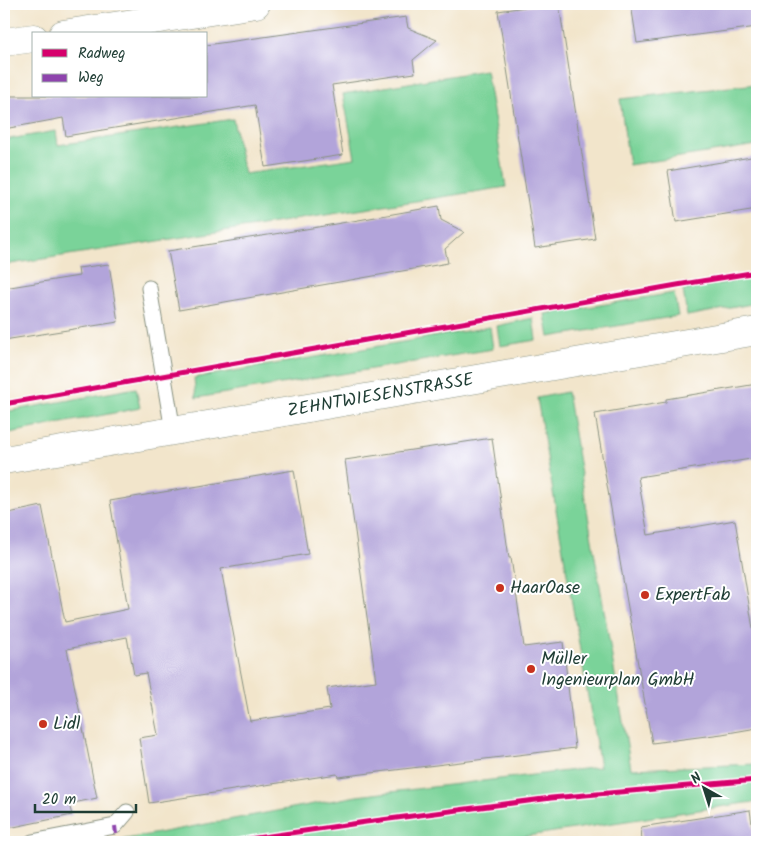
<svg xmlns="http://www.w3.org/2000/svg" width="761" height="846" font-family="Kalam,sans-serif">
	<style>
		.green { fill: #7ad399; stroke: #4c8866 }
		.building { fill: #b2a4da }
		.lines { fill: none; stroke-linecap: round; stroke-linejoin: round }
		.service-casing { stroke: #889180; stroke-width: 17 }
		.minor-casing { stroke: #889180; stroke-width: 29 }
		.service { stroke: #fff; stroke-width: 15 }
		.minor { stroke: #fff; stroke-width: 28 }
		.quiet { stroke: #8e44ad; stroke-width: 4; stroke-dasharray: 8 4; stroke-linecap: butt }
		.cycleway-casing { stroke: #fff; stroke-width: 8 }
		.cycleway { stroke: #d6006c; stroke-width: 5 }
		.poi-dot { fill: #c8321e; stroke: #fff; stroke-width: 2 }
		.labels { text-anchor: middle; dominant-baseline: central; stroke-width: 4; stroke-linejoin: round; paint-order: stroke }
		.street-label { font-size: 18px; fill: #1f3d34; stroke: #fff }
		.poi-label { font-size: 18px; fill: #1f3d34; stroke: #fff; text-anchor: start }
	</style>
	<rect width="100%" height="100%" fill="#fff"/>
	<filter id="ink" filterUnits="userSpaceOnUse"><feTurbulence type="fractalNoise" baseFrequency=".02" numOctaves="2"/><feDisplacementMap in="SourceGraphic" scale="10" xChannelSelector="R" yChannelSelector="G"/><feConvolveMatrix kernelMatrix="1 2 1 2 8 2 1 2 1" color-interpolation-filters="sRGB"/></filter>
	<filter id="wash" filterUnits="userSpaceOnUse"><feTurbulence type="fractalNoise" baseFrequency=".0096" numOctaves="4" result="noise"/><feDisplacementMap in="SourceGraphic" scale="20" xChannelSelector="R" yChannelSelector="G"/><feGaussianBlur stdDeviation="1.12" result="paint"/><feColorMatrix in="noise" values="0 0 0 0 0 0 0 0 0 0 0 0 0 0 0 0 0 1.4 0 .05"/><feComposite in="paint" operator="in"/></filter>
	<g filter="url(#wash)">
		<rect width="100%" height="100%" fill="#f2e5cb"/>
		<path class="green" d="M486,70L506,187L4,265V140L56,131L58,145L233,119L244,174L355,158L343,94Z
			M757,84V145L629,165L620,99Z
			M757,277V303L687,316L683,290Z
			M674,293L678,316L549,337L545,314Z
			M533,318L536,340L500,346L497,326Z
			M490,327L493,349L196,398L194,378Z
			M136,388L140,408L4,434V412Z
			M567,392L631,769L757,764V802L745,803L488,842H110L357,796L600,767L537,398Z"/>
		<g id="blocks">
			<path class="building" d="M546,4H559L595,239L535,248L498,11Z
				M631,4H757V27L637,43Z
				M406,17L408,28L437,40L413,60L415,73L332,85L343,155L265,167L255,105L66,136L63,118L4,129V96H206V45Z
				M757,156V209L676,222L668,171Z
				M439,206L441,220L464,232L445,249L448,263L179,310L168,251L318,227Z
				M109,264L118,322L4,340V288L79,276L78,268Z
				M757,384V458L638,477L648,535L735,520L757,653V728L722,734L652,743L624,585L595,414L666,402V399Z
				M492,438L509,558H511L524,647L563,642L575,748L338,777L337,774L149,803L139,738L158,735L146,673L134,675L127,637L67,649L97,798L69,804L72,815L4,829V514L42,506L65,622L128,609L110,501L294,470L308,554L221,569L250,721L330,709L327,688L376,681L345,460Z
				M750,810L754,837L724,842H642L641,827Z"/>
		</g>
	</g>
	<g filter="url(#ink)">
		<use href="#blocks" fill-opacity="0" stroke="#889180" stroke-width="1"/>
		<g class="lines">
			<defs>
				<path id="service" d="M149,288L173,431
					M32,842L115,826L127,812"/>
				<g id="minor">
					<path d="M63,34L256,4"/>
					<path d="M4,42L34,38"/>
					<path id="s1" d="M4,460L757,331"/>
				</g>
			</defs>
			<use href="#service" class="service-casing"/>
			<use href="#minor" class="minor-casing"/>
			<use href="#service" class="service"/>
			<use href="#minor" class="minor"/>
			<path class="quiet" d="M115,826L117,842"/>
			<defs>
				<path id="cycleway" d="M4,404L677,285L757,272
					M233,842L256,838L366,822L551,798L757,780"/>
			</defs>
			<use href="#cycleway" class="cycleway-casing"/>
			<use href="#cycleway" class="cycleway"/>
		</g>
	</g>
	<g class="poi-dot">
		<circle cx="500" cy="588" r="5"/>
		<circle cx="645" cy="595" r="5"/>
		<circle cx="531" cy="669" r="5"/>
		<circle cx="43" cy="724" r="5"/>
	</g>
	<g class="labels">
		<g class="street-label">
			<text stroke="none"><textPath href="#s1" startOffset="382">ZEHNTWIESENSTRASSE</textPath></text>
		</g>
		<g class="poi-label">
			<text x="510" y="588">HaarOase</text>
			<text x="655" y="595">ExpertFab</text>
			<text x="541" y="659">Müller<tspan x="541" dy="21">Ingenieurplan GmbH</tspan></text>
			<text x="53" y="724">Lidl</text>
		</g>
	</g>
	<rect width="761" height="846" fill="none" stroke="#fff" stroke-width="20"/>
	<rect x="32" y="32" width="175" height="65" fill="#ffffff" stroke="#a5b1ae"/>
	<rect x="42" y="49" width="25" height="8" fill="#d6006c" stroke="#a5b1ae"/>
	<text x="78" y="58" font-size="15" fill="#1f3d34">Radweg</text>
	<rect x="42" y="74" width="25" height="8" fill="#8e44ad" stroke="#a5b1ae"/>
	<text x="78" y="82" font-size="15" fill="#1f3d34">Weg</text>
	<g transform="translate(704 788) rotate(321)" stroke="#ffffff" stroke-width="4" paint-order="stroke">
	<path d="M0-4L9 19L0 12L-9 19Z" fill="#1f3d34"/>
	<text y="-8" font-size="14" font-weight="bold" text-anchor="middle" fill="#1f3d34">N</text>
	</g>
	<path d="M35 804v8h101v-8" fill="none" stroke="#1f3d34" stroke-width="2.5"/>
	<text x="42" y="804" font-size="15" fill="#1f3d34" stroke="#ffffff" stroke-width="4" paint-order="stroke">20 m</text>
</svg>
